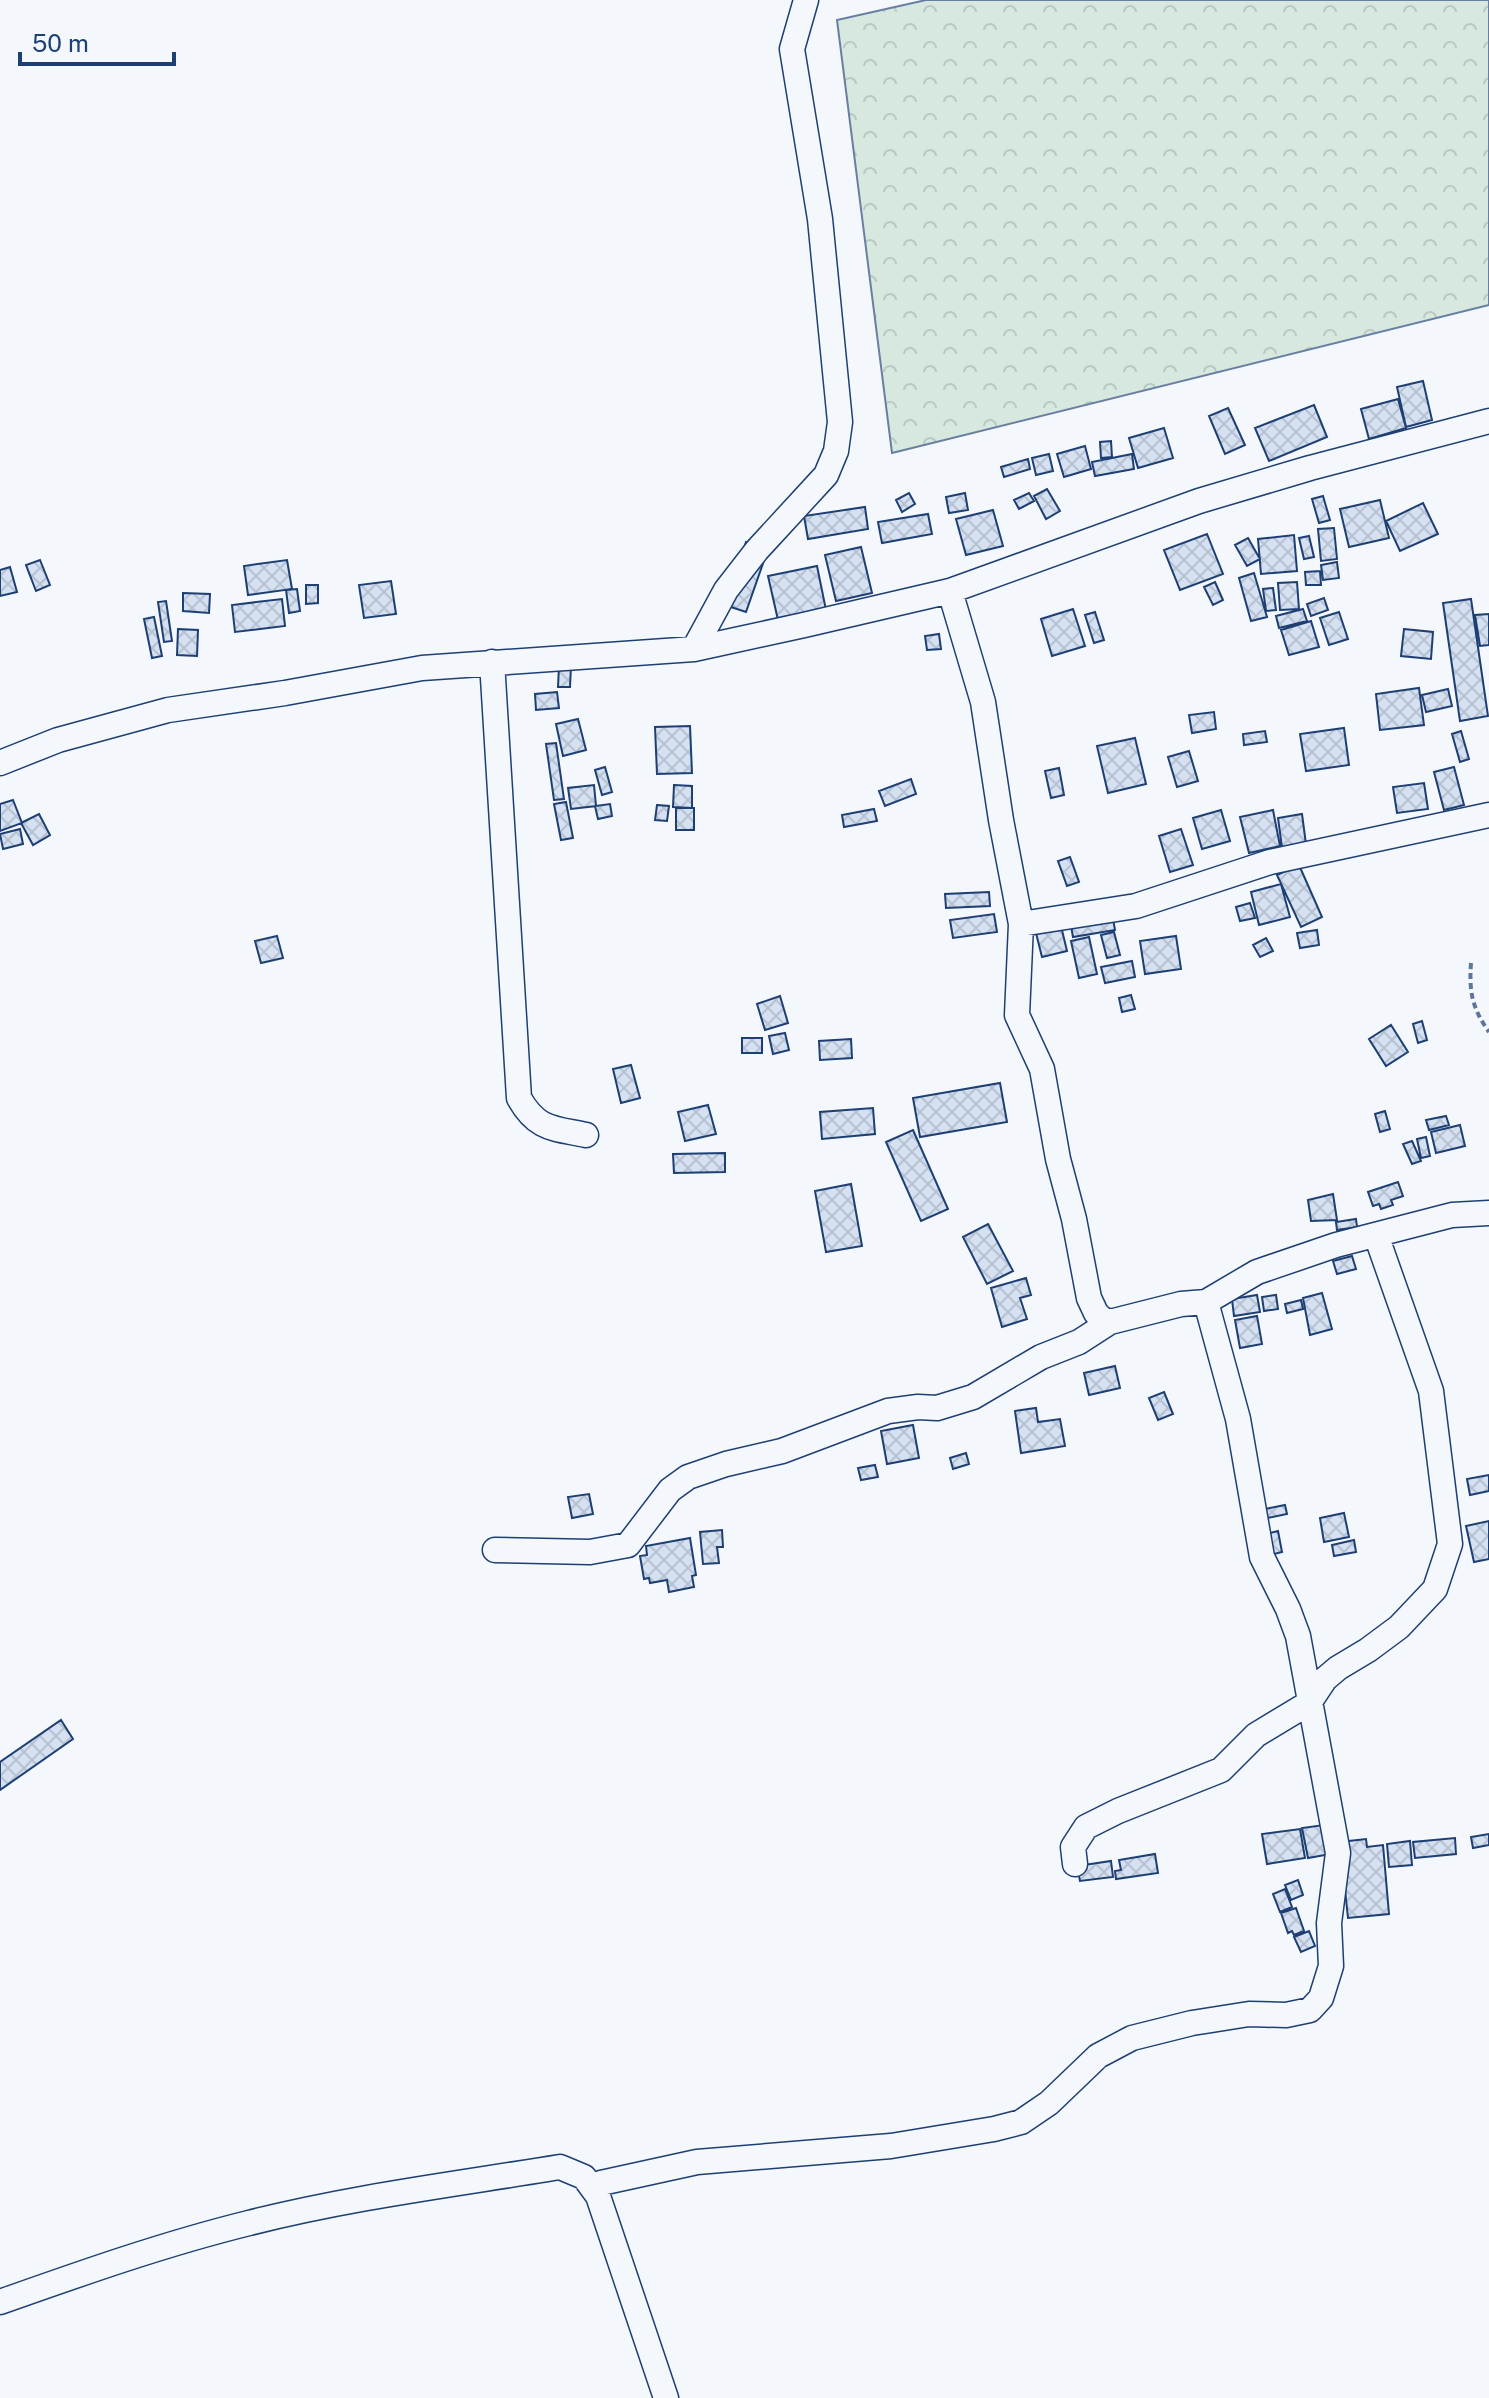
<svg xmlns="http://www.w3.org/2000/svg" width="1489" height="2398" font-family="'Public Sans',sans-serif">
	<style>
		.forest { fill: url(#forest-crowns); stroke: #687fa3; stroke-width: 2 }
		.building { fill: url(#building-cross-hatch); stroke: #1d3f73; stroke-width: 2 }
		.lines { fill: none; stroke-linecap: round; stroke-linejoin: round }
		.minor-casing { stroke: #1d3f73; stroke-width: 27 }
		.path { stroke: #5e769c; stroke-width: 4; stroke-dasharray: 6 4; stroke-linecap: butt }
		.minor { stroke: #f4f7fb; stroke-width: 24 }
	</style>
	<defs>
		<pattern id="forest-crowns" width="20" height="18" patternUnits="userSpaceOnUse" patternTransform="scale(2)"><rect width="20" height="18" fill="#d7e8df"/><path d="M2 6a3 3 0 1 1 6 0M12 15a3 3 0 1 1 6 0" fill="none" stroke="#b8c8c3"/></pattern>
		<pattern id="building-cross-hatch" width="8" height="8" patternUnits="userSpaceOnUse" patternTransform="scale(2)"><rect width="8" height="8" fill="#d5e0f0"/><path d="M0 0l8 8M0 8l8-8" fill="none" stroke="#b6c1d1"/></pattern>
	</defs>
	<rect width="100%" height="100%" fill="#f4f7fb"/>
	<path class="forest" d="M926,0H1489V305L892,453L837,20Z"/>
	<path class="building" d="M1423,381L1432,420L1406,427L1397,387Z
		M1398,399L1406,428L1369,439L1361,409Z
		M1314,405L1327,437L1269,461L1255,428Z
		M1228,408L1245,445L1225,454L1209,416Z
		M1164,428L1173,458L1138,468L1129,438Z
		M1111,441L1112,457L1101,458L1100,442Z
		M1085,446L1091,469L1064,477L1057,454Z
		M1049,454L1053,471L1036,475L1032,458Z
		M1132,454L1134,469L1095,476L1092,462Z
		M1028,459L1030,469L1004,477L1001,467Z
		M1047,489L1060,511L1046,519L1034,496Z
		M909,493L915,504L902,512L896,500Z
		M965,493L968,510L949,513L946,497Z
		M1029,493L1034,501L1019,509L1014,500Z
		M1323,496L1330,520L1319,523L1312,499Z
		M1380,500L1389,538L1349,547L1340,509Z
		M1423,503L1438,534L1400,551L1386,521Z
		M865,507L868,529L808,539L804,516Z
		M993,510L1003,546L966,555L956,519Z
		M928,514L932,534L882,543L878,522Z
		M1334,528L1337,559L1321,561L1318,529Z
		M1207,534L1223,574L1180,590L1164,550Z
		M1294,535L1297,571L1261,574L1258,539Z
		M1309,536L1314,557L1304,559L1299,538Z
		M1248,538L1260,559L1247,566L1235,545Z
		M746,542L768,549L746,612L725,605Z
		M861,547L872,593L836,601L825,555Z
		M40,560L50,585L36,591L26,565Z
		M287,560L292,589L248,595L244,566Z
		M1337,562L1339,578L1323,580L1321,565Z
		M817,566L826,610L778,620L768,576Z
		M10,567L17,592L0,596V570Z
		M1320,571L1321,585H1306L1305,572Z
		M1254,573L1267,617L1251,621L1239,578Z
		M391,581L396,614L364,618L359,585Z
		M1215,582L1223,600L1213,605L1204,587Z
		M1297,582L1299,609L1280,610L1278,583Z
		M306,585H318V603L306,604Z
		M1273,588L1276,610L1266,611L1263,589Z
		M297,589L300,611L289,613L286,590Z
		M183,593L210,594L209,613L183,611Z
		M1324,598L1328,610L1311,616L1307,604Z
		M282,599L285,626L235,632L232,605Z
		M1471,599L1488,716L1460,721L1443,603Z
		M166,601L172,641L164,642L158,602Z
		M1073,609L1085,646L1052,656L1041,619Z
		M1303,609L1307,621L1279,628L1276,616Z
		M1095,612L1104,640L1094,643L1085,615Z
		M1339,612L1348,639L1329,645L1320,618Z
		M1489,614V645L1480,646L1475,615Z
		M154,617L162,656L152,658L144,619Z
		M1311,621L1319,647L1289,655L1281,630Z
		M178,629L198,630L197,656L177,655Z
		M1404,629L1433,632L1431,659L1401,656Z
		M939,634L941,649L927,650L925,636Z
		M559,666H571L570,687H558Z
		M1419,688L1424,725L1380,730L1376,694Z
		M1448,689L1452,706L1426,712L1422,695Z
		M557,692L559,708L536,710L535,694Z
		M1214,712L1216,729L1192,733L1189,715Z
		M578,719L586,750L563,756L556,724Z
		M690,726L692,773L657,774L655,727Z
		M1344,728L1349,765L1306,771L1300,734Z
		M1265,731L1267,742L1244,745L1243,734Z
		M1461,731L1469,759L1460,762L1452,734Z
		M1135,738L1146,784L1108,793L1097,746Z
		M556,743L564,799L554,800L546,744Z
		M1189,751L1198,781L1177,787L1168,757Z
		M605,767L612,792L602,795L595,770Z
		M1454,767L1464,805L1444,810L1434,772Z
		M1059,768L1064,795L1051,798L1045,771Z
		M911,779L916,794L885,806L879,791Z
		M1424,783L1428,809L1397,813L1393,787Z
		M594,785L596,806L571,809L568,788Z
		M674,785L692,786V808L673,807Z
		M13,800L22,823L0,831V804Z
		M566,802L573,838L561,840L554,804Z
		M610,804L612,816L598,819L595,806Z
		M657,805L669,806L667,821L655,820Z
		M676,808H694V830H676Z
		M874,809L877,821L844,827L842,815Z
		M1221,810L1230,841L1202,849L1193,818Z
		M1273,810L1280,846L1249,853L1240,817Z
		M39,814L50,835L33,845L21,823Z
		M1302,814L1307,852L1283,855L1278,818Z
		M20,829L23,844L3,849L0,834Z
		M1181,829L1193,865L1170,872L1159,836Z
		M1070,857L1079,882L1067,886L1058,861Z
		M1299,865L1322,917L1301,927L1277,875Z
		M1281,884L1290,917L1259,925L1251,892Z
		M989,892L990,906L946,908L945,894Z
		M1250,903L1255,918L1240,921L1236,907Z
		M994,914L997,932L953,938L950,920Z
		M1113,919L1115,930L1073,937L1071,926Z
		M1061,926L1067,951L1042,957L1036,933Z
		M1317,930L1319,945L1300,948L1297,933Z
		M1114,932L1120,955L1107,958L1101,935Z
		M277,936L283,958L261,963L255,941Z
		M1176,936L1181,969L1145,974L1140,941Z
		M1089,937L1097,974L1079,978L1071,941Z
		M1266,938L1273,951L1260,957L1253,945Z
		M1132,961L1135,977L1105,983L1101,967Z
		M1131,995L1135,1009L1122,1012L1119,998Z
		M780,996L788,1023L765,1030L757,1004Z
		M1422,1021L1427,1040L1418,1043L1413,1024Z
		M1391,1025L1408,1052L1386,1066L1369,1039Z
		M785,1033L789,1050L773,1054L769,1036Z
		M742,1038H762V1053H742Z
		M851,1039L852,1058L820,1060L819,1041Z
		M631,1065L640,1098L621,1103L613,1069Z
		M1000,1083L1007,1122L920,1137L913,1098Z
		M708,1105L716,1134L685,1141L678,1112Z
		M873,1108L875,1134L822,1139L820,1112Z
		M1385,1111L1390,1129L1380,1132L1375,1114Z
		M1446,1116L1449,1125L1429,1130L1426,1120Z
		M1460,1125L1465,1146L1436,1153L1431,1132Z
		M913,1130L948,1209L921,1221L886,1142Z
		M1426,1137L1430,1156L1421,1158L1417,1139Z
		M1412,1141L1421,1161L1412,1164L1403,1144Z
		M725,1153V1172L674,1173L673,1154Z
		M1398,1182L1403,1196L1391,1200L1393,1205L1381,1209L1379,1204L1373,1206L1368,1192Z
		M851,1184L862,1246L826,1252L815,1191Z
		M1333,1194L1337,1220L1311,1221L1308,1200Z
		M1356,1219L1357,1227L1337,1230L1336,1222Z
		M988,1224L1013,1271L987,1284L963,1237Z
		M1352,1256L1356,1269L1337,1274L1333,1261Z
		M1026,1278L1031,1295L1020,1298L1027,1319L1002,1327L991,1288Z
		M1322,1293L1332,1329L1310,1335L1303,1298Z
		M1257,1295L1260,1312L1234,1316L1232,1299Z
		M1276,1295L1278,1309L1264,1311L1262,1297Z
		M1301,1300L1303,1309L1287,1313L1285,1304Z
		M1257,1316L1262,1344L1240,1348L1235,1320Z
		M1115,1366L1120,1388L1089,1395L1084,1373Z
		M1164,1392L1173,1414L1158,1420L1149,1398Z
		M1036,1408L1038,1422L1060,1419L1065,1446L1021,1453L1015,1411Z
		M913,1425L919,1458L887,1464L881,1431Z
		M966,1453L969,1464L953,1469L950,1458Z
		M875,1465L878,1477L861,1480L858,1468Z
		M1489,1475V1491L1470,1495L1467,1479Z
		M589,1494L593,1514L572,1518L568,1497Z
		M1285,1505L1287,1514L1267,1518L1265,1509Z
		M1344,1513L1349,1537L1324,1542L1320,1518Z
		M1489,1521V1559L1474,1562L1466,1526Z
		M722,1530L723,1547H717L719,1563L703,1564L700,1532Z
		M1278,1531L1282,1552L1270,1555L1266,1534Z
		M690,1538L696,1575L692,1576L694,1587L669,1592L667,1580L650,1583L649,1578L644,1579L640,1556L647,1555L646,1546Z
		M1354,1540L1356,1552L1334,1556L1332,1545Z
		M61,1720L73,1739L0,1790V1762Z
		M1331,1824L1336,1853L1308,1858L1302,1828Z
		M1300,1829L1305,1858L1267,1864L1262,1834Z
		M1489,1834V1845L1473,1848L1471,1837Z
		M1455,1838L1456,1854L1415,1858L1413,1842Z
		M1366,1839L1367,1847L1383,1845L1389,1914L1348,1918L1340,1842Z
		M1410,1841L1412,1865L1389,1867L1387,1844Z
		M1155,1854L1158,1873L1116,1879L1115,1871L1121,1870L1119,1860Z
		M1111,1861L1113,1877L1080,1881L1077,1866Z
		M1298,1880L1303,1895L1291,1900L1285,1885Z
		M1285,1889L1292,1907L1280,1912L1273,1894Z
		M1296,1908L1304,1931L1294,1935L1292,1931L1288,1933L1281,1913Z
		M1309,1931L1315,1946L1301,1952L1294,1937Z"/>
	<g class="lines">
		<defs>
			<path id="minor" d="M950,591L983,702L1001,820L1021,924L1017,1015L1042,1069L1058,1159L1074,1219L1089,1298L1096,1313L1102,1319L1110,1322L1181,1304L1206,1302L1257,1272L1336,1245L1452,1215L1489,1213
				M694,649L726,590L757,550L826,475L836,451L840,422L820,219L792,49L806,0
				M492,662L519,1098C537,1130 553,1128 586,1135
				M0,763L58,740L168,710L285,693L422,668L694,649L804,625L950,591L1199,501L1310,468L1489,421
				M1021,924L1136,906L1270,862L1489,815
				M495,1550L590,1552L628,1545L670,1490L688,1477L726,1464L782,1451L888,1411L918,1407L937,1408L973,1397L1041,1357L1079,1342L1110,1322
				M1075,1864L1073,1847L1086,1827L1118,1811L1221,1770L1256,1735L1309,1703L1325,1679L1338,1668L1368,1650L1399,1627L1435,1589L1450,1544L1431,1391L1376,1235
				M601,2183L697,2162L891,2146L994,2129L1021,2122L1049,2103L1098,2056L1132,2038L1192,2023L1249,2014L1286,2015L1310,2010L1321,1998L1331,1966L1329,1923L1338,1853L1298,1636L1288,1609L1262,1557L1238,1419L1206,1302
				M0,2302C82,2273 164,2244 249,2223C351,2197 457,2184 560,2167L584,2177L598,2196L666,2398"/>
		</defs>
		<use href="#minor" class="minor-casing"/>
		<path class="path" d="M1471,963C1469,992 1472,1008 1489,1032"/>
		<use href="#minor" class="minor"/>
	</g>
	<path d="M20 52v12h154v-12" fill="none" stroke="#1d3f73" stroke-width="4"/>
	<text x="32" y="52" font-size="24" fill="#1d3f73" stroke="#f4f7fb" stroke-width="6" paint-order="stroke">50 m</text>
</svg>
